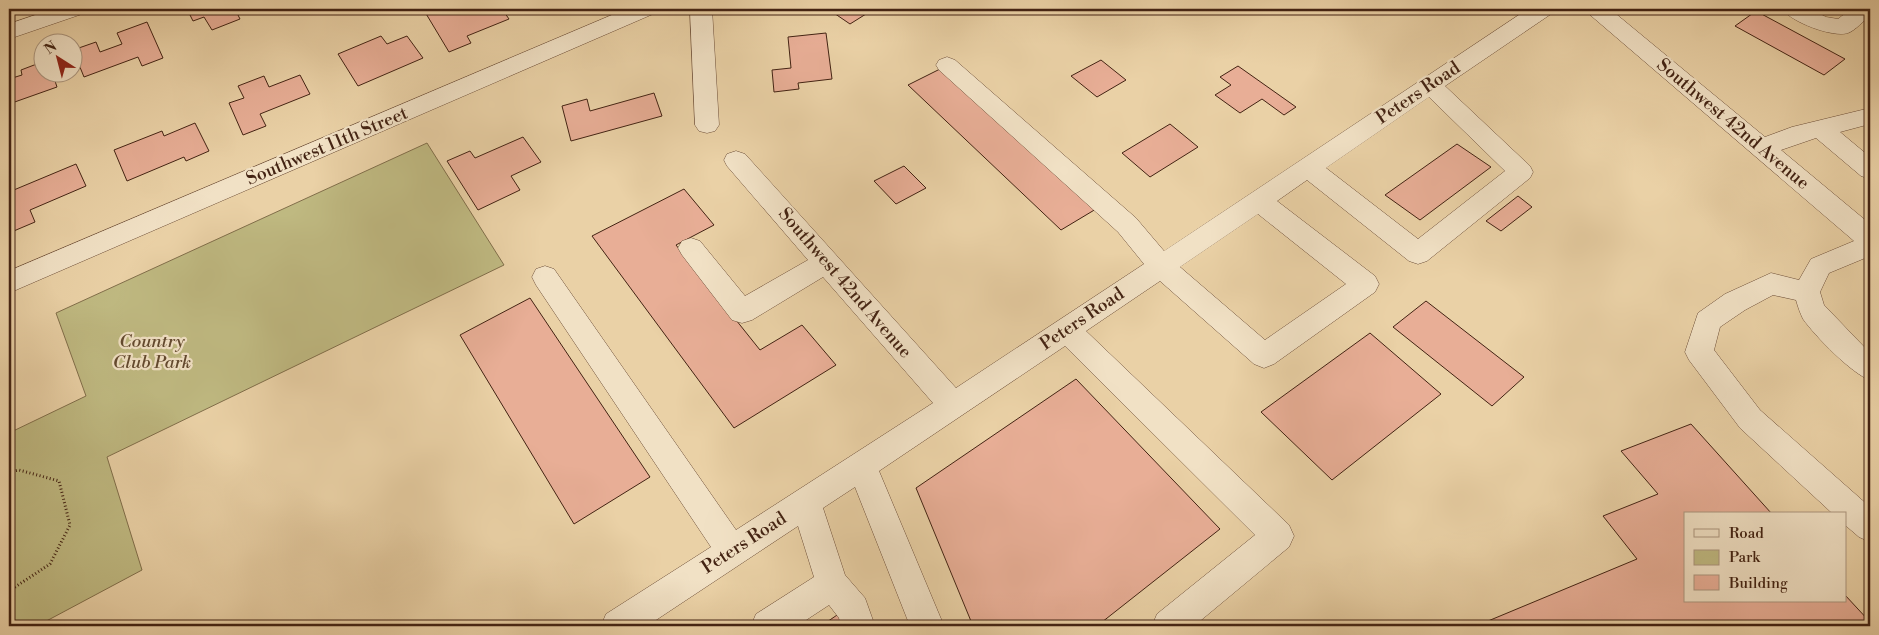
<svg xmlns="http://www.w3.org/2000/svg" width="1879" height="635" font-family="'Libre Bodoni',serif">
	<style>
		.green { fill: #bfb981; stroke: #816e4a }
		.building { fill: #e8ae96; stroke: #432313 }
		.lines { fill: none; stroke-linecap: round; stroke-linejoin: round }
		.minor-casing { stroke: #6d4e38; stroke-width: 1 }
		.path { stroke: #432313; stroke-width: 3; stroke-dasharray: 1 2.5; stroke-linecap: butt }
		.minor { fill: #f1e1c5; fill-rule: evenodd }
		.labels { text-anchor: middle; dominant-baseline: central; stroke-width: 4.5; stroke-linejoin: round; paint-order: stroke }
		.street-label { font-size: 18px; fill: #432313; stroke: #f1e1c5 }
		.park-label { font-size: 18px; font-style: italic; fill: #62482e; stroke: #f1e1c5 }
	</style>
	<rect width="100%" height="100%" fill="#ead1a6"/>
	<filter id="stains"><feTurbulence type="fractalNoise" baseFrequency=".004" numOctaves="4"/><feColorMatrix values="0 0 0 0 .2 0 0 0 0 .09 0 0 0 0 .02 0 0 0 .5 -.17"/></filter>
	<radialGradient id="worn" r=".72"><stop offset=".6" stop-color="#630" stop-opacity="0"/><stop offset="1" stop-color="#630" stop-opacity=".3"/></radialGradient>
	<path class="green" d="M427,143L504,265L107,457L142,570L37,626H9V433L86,396L56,313Z"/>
	<path class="building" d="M187,9H247L237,13L240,19L212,30L204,17L193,21Z
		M435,9H502L509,19L467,36L471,43L449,52L425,12Z
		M828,9H874L850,24Z
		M1756,11L1845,59L1824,75L1735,26Z
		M147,22L163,58L142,66L138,57L84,77L73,50L96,42L100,52L122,44L117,33Z
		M826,33L832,79L798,83L799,89L774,92L772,70L791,68L788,37Z
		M381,36L387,44L407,36L423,58L358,86L338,54Z
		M1101,60L1126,80L1097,97L1071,76Z
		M42,62V72H52L57,87L9,104V79L22,75L21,70Z
		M1238,66L1296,107L1284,115L1262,99L1240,113L1215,95L1231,85L1220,77Z
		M942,68L1096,209L1061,230L908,85Z
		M300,75L310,94L260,114L266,126L243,135L229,103L244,98L238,86L264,76L269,87Z
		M654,93L662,116L571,141L562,106L587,99L590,111Z
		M195,123L209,151L186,161L184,157L127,181L114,150L162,131L164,136Z
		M1170,124L1198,147L1150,177L1122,153Z
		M523,137L541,162L511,176L520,190L478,210L447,161L470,151L475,158Z
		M1457,144L1491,167L1420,220L1385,195Z
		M76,164L86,186L30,210L35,222L9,233V192Z
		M904,166L926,188L896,204L874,181Z
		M684,189L714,225L676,245L760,350L802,325L836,365L734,428L592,236Z
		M1518,196L1532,207L1501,231L1486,221Z
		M530,298L650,477L574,524L460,335Z
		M1426,301L1524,377L1492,406L1393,327Z
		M1370,333L1441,394L1332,480L1261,412Z
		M1076,379L1220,529L1097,626H973L916,488Z
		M1691,424L1772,514H1685V601H1845V595L1870,622V626H1476L1637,559L1603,516L1658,494L1621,451Z
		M840,613L845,626H821Z"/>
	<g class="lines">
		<defs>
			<path id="minor" d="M53,9H85L82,14L9,39V24Z
				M626,9H656L653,14L9,293V271Z
				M690,9H712L719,125L715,131L707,133L699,131L695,125Z
				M1528,9H1554L1551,14L1445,86L1530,166L1533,172L1530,178L1427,261L1418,264L1409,261L1307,180L1277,201L1375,276L1379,284L1375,292L1274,364L1264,368L1254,364L1160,281L1086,331L1289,525L1294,536L1289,547L1194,626H1152L1157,614L1255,535L1065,346L879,471L944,626H910L855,487L823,508L845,575L865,598L875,626H841L839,618L829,605L797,626H751L756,614L814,577L798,526L647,626H601L606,614L711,547L536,285L532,277L536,269L545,266L554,269L736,530L933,403L823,277L752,320L742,323L732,320L682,255L678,248L682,241L691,238L700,241L745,296L808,260L727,166L724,160L727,154L736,151L745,154L956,388L1144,264L1118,232L939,70L936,65L939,60L947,57L955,60L1136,218L1164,251ZM1429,97L1505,171L1418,239L1326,168ZM1258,214L1346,284L1265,340L1180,267Z
				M1586,9H1610L1765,137L1792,127L1870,108V124L1840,132L1870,157V179L1861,176L1816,138L1781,150L1870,224V256L1829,273L1820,292L1824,305L1870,353V380C1852,374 1815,336 1803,319C1800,313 1798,307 1796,300L1773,295L1745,310L1720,327L1714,350L1760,410L1870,507V542L1859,537L1845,525V514H1833L1740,428L1689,360L1685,352L1698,313L1725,294L1771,273L1799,280L1811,259L1854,241L1589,14Z
				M1782,9H1810L1826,17L1838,19L1851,9H1870V16C1863,21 1856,30 1848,33C1833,38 1791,22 1782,9Z"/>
		</defs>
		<use href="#minor" class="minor-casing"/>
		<path class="path" d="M9,472L19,470L59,481L70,525L50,564L9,591"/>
		<use href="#minor" class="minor"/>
	</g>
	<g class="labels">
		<g class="street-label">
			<text transform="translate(1418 93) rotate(-34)">Peters Road</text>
			<text transform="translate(1733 124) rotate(40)">Southwest 42nd Avenue</text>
			<text transform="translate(327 146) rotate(-23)">Southwest 11th Street</text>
			<text transform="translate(845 283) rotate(49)">Southwest 42nd Avenue</text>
			<text transform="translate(1082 319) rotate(-34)">Peters Road</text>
			<text transform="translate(744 543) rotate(-33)">Peters Road</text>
		</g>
		<g class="park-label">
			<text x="152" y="341">Country<tspan x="152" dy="21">Club Park</tspan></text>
		</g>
	</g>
	<rect width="1879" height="635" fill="none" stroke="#ead1a6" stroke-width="30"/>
	<rect x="10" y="10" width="1859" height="615" fill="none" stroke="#432313" stroke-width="2.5"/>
	<rect x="15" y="15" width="1849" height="605" fill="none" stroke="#432313"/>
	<rect x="1684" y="512" width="162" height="90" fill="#f1e1c5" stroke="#ab957e"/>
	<rect x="1694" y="529" width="25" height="8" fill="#f1e1c5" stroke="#ab957e"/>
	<text x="1729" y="538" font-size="15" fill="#432313">Road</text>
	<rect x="1694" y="550" width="25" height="15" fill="#bfb981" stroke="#ab957e"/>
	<text x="1729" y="562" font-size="15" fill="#432313">Park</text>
	<rect x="1694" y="575" width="25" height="15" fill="#e8ae96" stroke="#ab957e"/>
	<text x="1729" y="588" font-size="15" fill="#432313">Building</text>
	<g transform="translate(58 58) rotate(324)"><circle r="24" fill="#f1e1c5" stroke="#ab957e"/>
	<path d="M0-4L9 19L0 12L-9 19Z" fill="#8f2418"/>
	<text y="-8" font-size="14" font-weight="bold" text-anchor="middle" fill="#432313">N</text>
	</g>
	<rect width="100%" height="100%" filter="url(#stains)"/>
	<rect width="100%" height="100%" fill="url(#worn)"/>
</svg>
